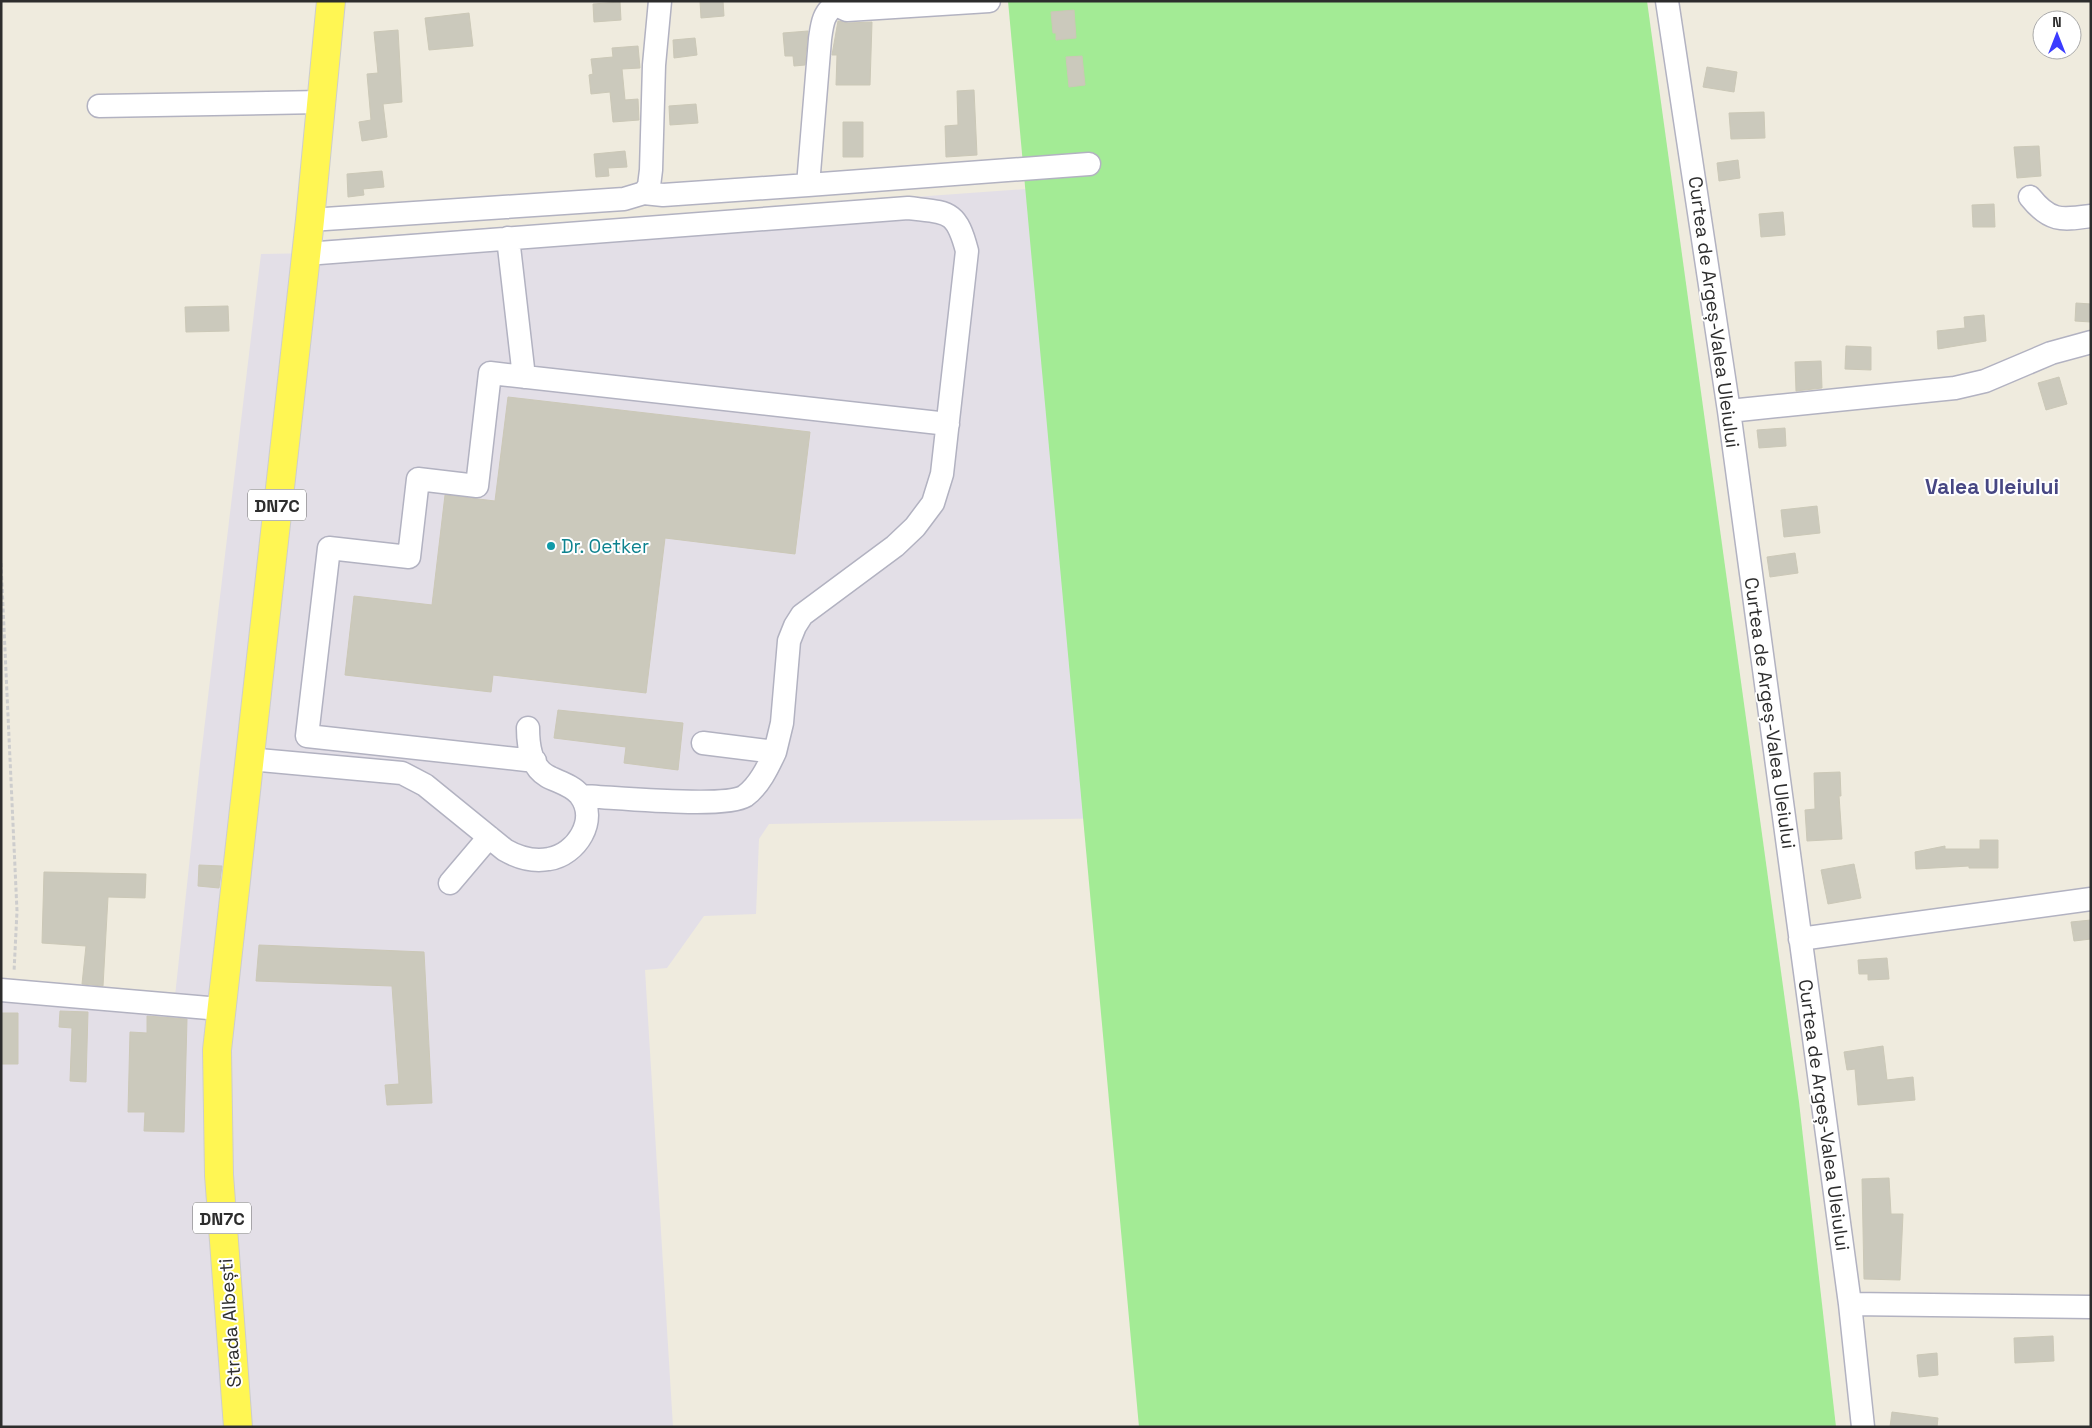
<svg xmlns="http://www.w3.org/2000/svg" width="2092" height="1428" font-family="'Space Grotesk',sans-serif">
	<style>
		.industrial { fill: #e3dfe7 }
		.green { fill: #a3eb95 }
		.building { fill: #cbc9bc; stroke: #cbc8b7 }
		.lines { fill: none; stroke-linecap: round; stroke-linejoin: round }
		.minor-casing { stroke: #b2b2c1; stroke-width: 25 }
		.major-casing { stroke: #cdcdcd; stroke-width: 30 }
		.path { stroke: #cdcdcd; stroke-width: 3; stroke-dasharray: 4 2.5; stroke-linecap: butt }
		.minor { stroke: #fff; stroke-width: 22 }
		.major { stroke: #fff653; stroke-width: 28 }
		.culture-dot { fill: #0f9aa8; stroke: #fff; stroke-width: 2 }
		.labels { text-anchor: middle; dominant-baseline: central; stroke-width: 4; stroke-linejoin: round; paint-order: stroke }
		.shield { fill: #fff; stroke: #6c6c6c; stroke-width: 1 }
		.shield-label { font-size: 18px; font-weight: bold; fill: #2d2d2d }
		.street-label { font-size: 19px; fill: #2d2d2d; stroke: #fff }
		.culture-label { font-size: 19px; fill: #0d838f; stroke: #fff; text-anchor: start }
		.quarter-label { font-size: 21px; font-weight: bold; fill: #474783; stroke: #fff }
	</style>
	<rect width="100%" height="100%" fill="#efebde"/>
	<path class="industrial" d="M1095,184L1183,817L769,824L759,839L756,914L704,916L667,968L645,970L673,1427H1V995L175,996L200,764L261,254L319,253L321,240Z"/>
	<path class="green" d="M1008,1H1647L1799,1102L1836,1427H1139Z"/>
	<path class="building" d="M700,1H723L724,16L701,18Z
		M620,2L621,20L594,22L593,4Z
		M1074,10L1076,38L1056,40V33H1053L1051,12Z
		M469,13L473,46L429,50L425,18Z
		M838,21L848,23L872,22L870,85H836L837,55H832Z
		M398,30L402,102L383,104L387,137L362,141L359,122L371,120L367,74L378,73L374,32Z
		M808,31L805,65L794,66L793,56H785L783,33Z
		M695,38L697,55L674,58L673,40Z
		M638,46L640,68L622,69L625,100L638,99L639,120L613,122L610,92L591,94L589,75L593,74L591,59L613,57L612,48Z
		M1082,56L1085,85L1069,87L1066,57Z
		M1707,67L1737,72L1734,92L1703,87Z
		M974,90L977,155L946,157L945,126L958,125L957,91Z
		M696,104L698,123L670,125L669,106Z
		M1764,112L1765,138L1731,139L1729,113Z
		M843,122H863V157H843Z
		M2039,146L2041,176L2017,178L2014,147Z
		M625,151L627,167L608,168L609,176L596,177L594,154Z
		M1738,160L1740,178L1719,181L1717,163Z
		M382,171L384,187L363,189L364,195L348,197L347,174Z
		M1994,204L1995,227H1973L1972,205Z
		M1783,212L1785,235L1761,237L1759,214Z
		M2076,303L2091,304V322L2075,321Z
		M228,306L229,331L186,332L185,307Z
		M1984,315L1986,341L1938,349L1937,331L1965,328L1964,317Z
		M1846,346L1871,347V370L1845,369Z
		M1821,361L1822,388L1796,391L1795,362Z
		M2059,377L2067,404L2046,410L2038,383Z
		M508,397L810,432L795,554L665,538L646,693L493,675L491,692L345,675L354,596L432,605L445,495L495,501Z
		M1785,428L1786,446L1759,448L1757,430Z
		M1817,506L1820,533L1784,537L1781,510Z
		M1795,553L1798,573L1770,577L1767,557Z
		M558,710L683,723L678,770L624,763L626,747L554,738Z
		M1840,772L1841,796H1839L1842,839L1807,841L1805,810L1815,809L1814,773Z
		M1980,840H1998V868H1969V866L1916,869L1915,852L1945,846V849H1980Z
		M1854,864L1861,898L1828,904L1821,870Z
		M199,865L222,866L219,888L198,886Z
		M44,872L146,874L145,898L108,897L103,986L82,984L86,946L42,943Z
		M2091,920V939L2074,941L2071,922Z
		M259,945L424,952L432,1103L387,1105L385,1085L399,1084L392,986L256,981Z
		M1887,958L1889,979L1868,980V974H1859L1858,960Z
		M60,1011L88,1012L86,1082L70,1081L72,1028L59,1027Z
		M1,1013H18V1064H1Z
		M147,1016L187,1019L184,1132L144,1131L145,1112H128L130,1032L147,1033Z
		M1883,1046L1887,1080L1913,1077L1915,1100L1858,1105L1855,1069L1847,1070L1844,1052Z
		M1889,1178L1891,1214H1903L1900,1280L1864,1279L1862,1179Z
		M2053,1336L2054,1361L2015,1363L2014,1338Z
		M1937,1353L1938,1375L1919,1377L1917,1355Z
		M1892,1412L1938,1418L1937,1427H1890Z"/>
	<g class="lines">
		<defs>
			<path id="minor" d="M836,1V5L847,10L989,1
				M1667,1L1729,411L1850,1304L1863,1427
				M99,106L321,102
				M808,185L1089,164
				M644,193L663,195L808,185L820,39C822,25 823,12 836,5
				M2030,197C2050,222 2061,220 2091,216
				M310,220L624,199L644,193L649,186L651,170L654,65L660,1
				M508,238L524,377
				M306,254L908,208C948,213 956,209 967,251L942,474L933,503L915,527L895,546L802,615L795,626L789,641L782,723L775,752
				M1729,411L1955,388L1985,381L2051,353L2091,342
				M249,759L402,773L425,785L505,850C519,858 533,862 549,859C576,855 599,820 580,795C572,785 558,782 547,776C531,767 528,744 528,728
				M535,761L307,736L329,548L409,557L418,479L477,486L490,373L948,424
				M581,796C611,797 724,809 745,796C759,786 768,767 775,752L703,743
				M450,883L489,837
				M1800,939L2091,899
				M1,990L220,1009
				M1850,1304L2091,1307"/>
			<path id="major" d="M238,1427L219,1175L217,1050L310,220L331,1"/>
		</defs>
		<use href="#minor" class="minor-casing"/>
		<use href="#major" class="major-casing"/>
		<path class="path" d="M1,563L17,911L14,972"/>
		<use href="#minor" class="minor"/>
		<use href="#major" class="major"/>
	</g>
	<circle class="culture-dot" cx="551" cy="546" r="5"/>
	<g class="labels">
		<g class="shield">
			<rect x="248" y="489.5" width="58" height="31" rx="4"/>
			<rect x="193" y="1202.5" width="58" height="31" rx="4"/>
		</g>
		<g class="shield-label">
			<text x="277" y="505">DN7C</text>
			<text x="222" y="1218">DN7C</text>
		</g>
		<g class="street-label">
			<text transform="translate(1714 312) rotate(82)">Curtea de Argeș-Valea Uleiului</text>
			<text transform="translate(1770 713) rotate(82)">Curtea de Argeș-Valea Uleiului</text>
			<text transform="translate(1824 1115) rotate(82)">Curtea de Argeș-Valea Uleiului</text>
			<text transform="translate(230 1323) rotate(-94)">Strada Albești</text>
		</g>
		<g class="culture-label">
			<text x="561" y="546">Dr. Oetker</text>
		</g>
		<g class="quarter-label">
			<text x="1992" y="486">Valea Uleiului</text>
		</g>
	</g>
	<rect width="2092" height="1428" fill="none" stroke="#2d2d2d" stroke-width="5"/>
	<g transform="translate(2057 35)"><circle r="24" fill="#ffffff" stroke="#ababab"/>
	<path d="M0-4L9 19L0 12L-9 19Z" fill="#3b3cff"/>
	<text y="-8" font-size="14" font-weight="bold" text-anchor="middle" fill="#2d2d2d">N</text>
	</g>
</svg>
